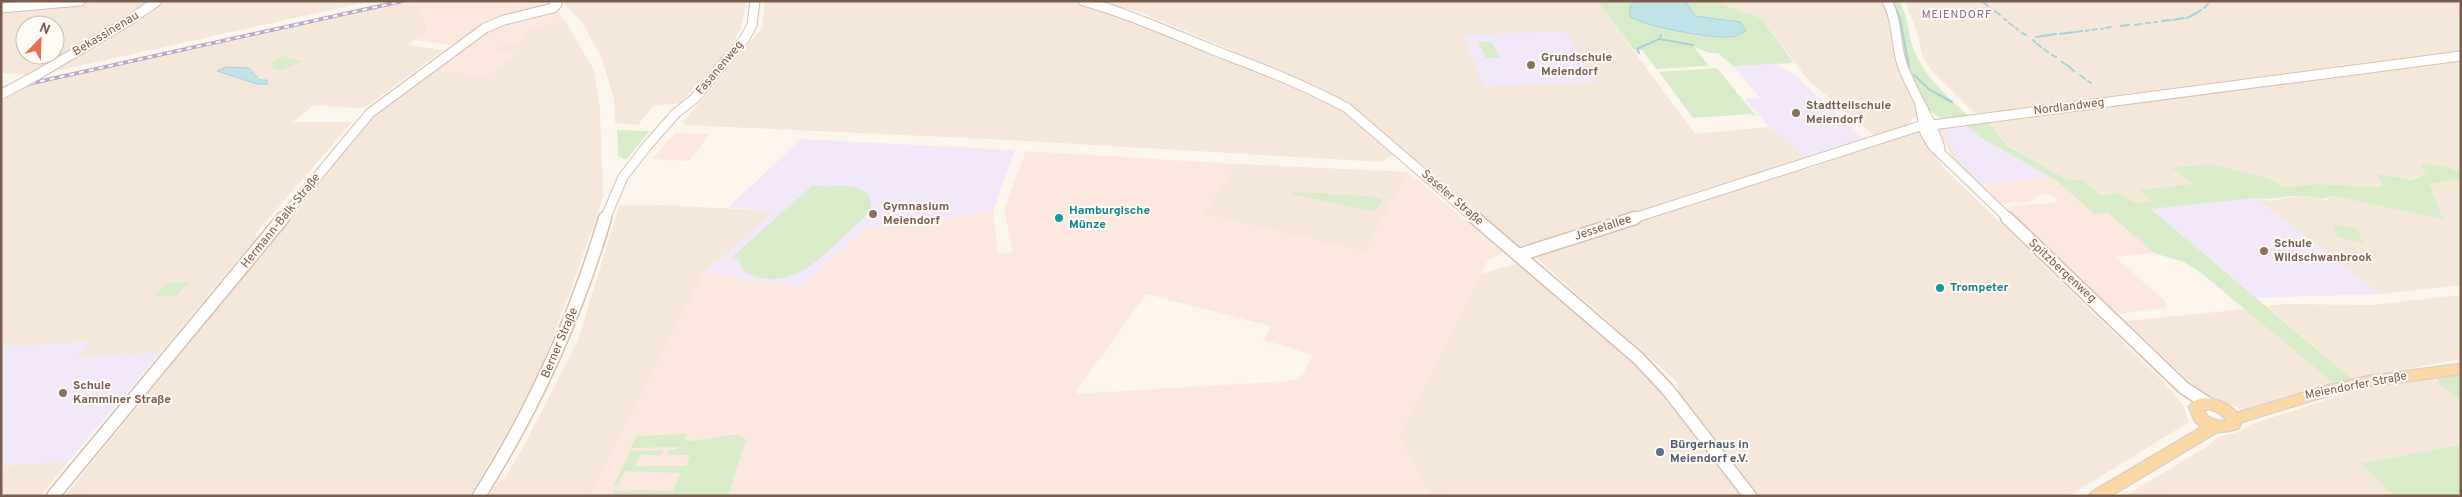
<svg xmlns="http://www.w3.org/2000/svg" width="2462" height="497" font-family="Overpass,sans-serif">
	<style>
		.residential { fill: #f5e8da; fill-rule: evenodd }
		.commercial { fill: #fde8e0; fill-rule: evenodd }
		.education { fill: #f3e8fa }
		.green { fill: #d8ecc9 }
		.water { fill: #bfe3e8; stroke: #a5d3da }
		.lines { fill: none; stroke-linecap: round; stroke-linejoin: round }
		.stream { stroke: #a5d3da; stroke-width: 2 }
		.secondary-far1-casing { stroke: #d6c0b0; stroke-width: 11 }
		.secondary-casing { stroke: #d6c0b0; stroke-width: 15 }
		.primary-casing { stroke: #dad1cd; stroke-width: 3 }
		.secondary-far1 { stroke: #fff; stroke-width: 9 }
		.secondary { stroke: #fff; stroke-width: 12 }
		.primary { fill: #fbd9a5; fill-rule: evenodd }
		.rail-casing { stroke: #b9a8c9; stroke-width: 4 }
		.rail { stroke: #fffaf3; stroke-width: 2; stroke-dasharray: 5; stroke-linecap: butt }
		.secondary-bridge-casing { stroke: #d6c0b0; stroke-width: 11; stroke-linecap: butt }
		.secondary-bridge { stroke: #fff; stroke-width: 9 }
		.education-dot { fill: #8d6e63; stroke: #fffaf3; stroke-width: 2 }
		.culture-dot { fill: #0f9aa8; stroke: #fffaf3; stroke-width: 2 }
		.service-dot { fill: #5c6f8a; stroke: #fffaf3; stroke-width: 2 }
		.labels { text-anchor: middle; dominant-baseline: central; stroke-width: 4; stroke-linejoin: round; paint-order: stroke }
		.far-neighbourhood-label { font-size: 11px; letter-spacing: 1px; fill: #846695; stroke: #fffaf3 }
		.street-label { font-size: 12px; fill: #7a5c4d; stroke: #fffaf3 }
		.education-label { font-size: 12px; font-weight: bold; fill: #785e54; stroke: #fffaf3; text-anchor: start }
		.culture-label { font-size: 12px; font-weight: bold; fill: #0d838f; stroke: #fffaf3; text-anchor: start }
		.service-label { font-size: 12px; font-weight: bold; fill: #4e5e75; stroke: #fffaf3; text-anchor: start }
	</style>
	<rect width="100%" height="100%" fill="#fdf6ec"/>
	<path class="residential" d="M106,1H371L51,72L29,75L1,73V10ZM25,25H55V55H25Z
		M562,1H746L741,29L726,54L680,103L653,106L638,125L615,123L614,99L602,59L582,22Z
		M765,1H1072L1116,15L1314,93L1341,108L1393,155L1381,162L989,139L685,125L684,121L762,28Z
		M1096,1H1597L1695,134L1769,127L1807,159L1698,191L1523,250L1437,177L1325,89L1140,12Z
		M1711,1H1881L1891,15L1897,63L1917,107V118H1913L1908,123L1910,126L1876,137L1809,81L1761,18Z
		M1905,1H2461V53L1980,115L1972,111L1932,71L1923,57L1917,32Z
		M406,3H418L428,31L406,45L444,50L367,106L358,108L314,105L293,122H352L256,233L255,239L160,353L76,356L89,342L1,347V99L24,87Z
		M565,21L594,70L600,109L603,197L571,289L535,383L470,496H65L374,116L434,69L516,53L495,50L504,43H521L529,29Z
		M2461,59V172L2445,166L2420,165L2427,174L2380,187L2317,184L2285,187L2268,178L2173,169L2192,184L2140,190L2153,201L2134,203L2117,194L2100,195L2082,179L2068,180L2008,145L1988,123L1982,138L2050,177L1979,185L1954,160L1939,131L1942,128L2015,117L2029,119L2027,116Z
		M1915,132L1921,134L1944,168L2164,382L2183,405L2189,422L2069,496H1759L1678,391L1676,381L1534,256L1785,173L1813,168L1885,138Z
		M1237,164L1408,172L1365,252L1202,214Z
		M2456,178H2461V285L2381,294L2255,198L2270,201L2298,196L2327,200L2333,196L2441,216L2429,183Z
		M663,205L775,211L705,272L589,496H489L498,481L504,479L525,444L578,340L619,206Z
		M1519,263L1593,326L1653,382L1740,496H1431L1398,436L1412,407H1415L1481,274Z
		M2461,295V359L2352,379L2267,306L2287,304L2371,305Z
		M2246,309L2332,382L2245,409L2239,408L2203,394L2126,321Z
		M2430,377L2461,401V445L2362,463L2397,495L2125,496L2206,447L2220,436L2238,432L2252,424L2356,390Z
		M68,462L40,496H1V465Z"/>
	<path class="commercial" d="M426,1H550L565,21L529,29L521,43H504L495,50L517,53L487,78L434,69L464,47L413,40L428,31L418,3Z
		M675,133L710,134L689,161L652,159Z
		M1026,151L1237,164L1203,214L1365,252L1408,172L1504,253L1488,260L1415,407H1412L1398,436L1431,496H589L705,272L800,287L863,230L993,211L998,254L1013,252L1004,209ZM1146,294L1271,326L1264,340L1313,355L1303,374L1298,379L1289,381L1074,394Z
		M2050,177L2061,182L2107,212L2154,253L2115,257L2164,300L2166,304L2165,308L2123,313L2113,312L2006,210L2011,206L2056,203L2057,198L2043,193L2029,202L2002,203L1998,202L1979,185Z"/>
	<path class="education" d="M1566,31L1595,82L1484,87L1463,35Z
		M1777,64L1797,77L1863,139L1807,159L1769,127L1745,99L1760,98L1733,66Z
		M1968,126L1982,138L2050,177L1982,184L1958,160L1943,132L1948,129Z
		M801,139L1015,150L993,211L863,230L800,287L705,272L774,212L729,207Z
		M2255,198L2381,294L2257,298L2151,209Z
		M90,342L77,356L160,353L68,462L1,465V347Z"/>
	<path class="green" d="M1597,1H1634L1631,3L1632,17C1643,25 1718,41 1731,37C1736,36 1741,34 1744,30L1732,20L1695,16L1685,1H1711L1761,18L1794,63L1733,66L1718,53H1709L1695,47H1694L1709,66L1656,69L1642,50H1634Z
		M1890,1H1899C1911,22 1907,34 1915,52C1926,79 1949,97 1969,117C1965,118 1959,120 1954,121C1925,122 1908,76 1903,52C1898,30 1904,23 1890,1Z
		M1478,42H1491L1500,58H1486Z
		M283,56L301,61L282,71L272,68L274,65L269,63Z
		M1717,68L1756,116L1750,114L1693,118L1659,72Z
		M1988,123L2008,146L2068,180L2082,179L2100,195L2117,193L2134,203L2152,201L2139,190L2192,184L2172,168L2211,164L2268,178L2285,187L2317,184L2380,187L2383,186L2377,174L2410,180L2426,174L2420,164L2445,166L2461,172V178L2429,184L2443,219L2333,196C2322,202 2310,196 2298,196C2282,196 2272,201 2255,198L2151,209L2352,379L2332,382L2200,272L2184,262L2154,253L2108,213L2094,214L2057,181L1982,138L1968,126Z
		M617,130L650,131L626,160L618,156Z
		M813,185C832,190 855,178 870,197L871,208C865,219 853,227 844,236C820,259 795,286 758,277C748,275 741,270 739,260L731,258Z
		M1294,192L1370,196L1383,199L1378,208L1369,211L1292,194Z
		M2333,224L2357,229L2363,243L2337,237Z
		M167,282H189L176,296H154Z
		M2461,374V401L2436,382L2438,381L2433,377Z
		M687,434L685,439C698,447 731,426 746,440L728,496L615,495L612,490L633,492L634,490L673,491L681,473L625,471L618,485H614L630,451L664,450L661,455H640L635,466H686L690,455H667L668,450H677L678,447L631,448L636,436Z
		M2461,445V496H2395L2361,463Z"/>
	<path class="water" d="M1634,1H1685L1695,16L1740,22L1746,31C1742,33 1736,37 1729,37C1713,39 1641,26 1630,16V6Z
		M226,67L249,68L260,80H267V84H257L217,71Z"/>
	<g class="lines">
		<path class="stream" d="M1892,1L1900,18L1909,67
			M1982,1L1988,6
			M2204,8L2208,4
			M1995,11L2000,15
			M2198,12L2201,10
			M2187,18L2197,13
			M2004,19L2006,20
			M2173,20L2184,18
			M2162,21L2170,20
			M2154,22H2157
			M2009,23L2013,26
			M2146,23H2150
			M2135,25L2142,24
			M2121,26L2129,25
			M2016,28L2018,30
			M2106,28L2111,27
			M2101,29H2103
			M2092,30L2097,29
			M2086,31L2089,30
			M2022,33L2026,35
			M2060,34L2082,31
			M1661,35L1659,39L1693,45
			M2036,37L2056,34
			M2033,40L2035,42
			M2037,44L2041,47
			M2044,49L2048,52
			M1639,53L1637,49L1659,39
			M2052,55L2056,57
			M2062,62L2065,64
			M2067,65L2074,71
			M1914,75L1930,90L1952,102
			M2080,75L2085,79
			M2088,81L2091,83"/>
		<defs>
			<path id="secondary-far1" d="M1083,1C1127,13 1169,32 1211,49C1257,67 1304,84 1347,108L1476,219
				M1887,1C1898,21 1895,43 1902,64C1912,93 1931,118 1940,148
				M1,8L80,1
				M37,75L130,20L157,1
				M1920,104L1925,133L1933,146L2009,219
				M282,219L370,113L485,28L504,20L553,8L557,4L554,1
				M605,219L623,177L647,146L676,113L695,98L745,38L752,25L755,1
				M1631,219L1917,127L2461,56"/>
			<path id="secondary" d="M1475,218L1638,358L1668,390L1750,496
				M2007,218L2184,388L2207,403
				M1519,255L1635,218
				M53,496L283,218
				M479,496C534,409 576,316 605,218"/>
			<path id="primary" d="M2461,364V374L2370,386L2330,395L2241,422L2239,428L2229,431L2217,432L2110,496H2089L2092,492L2202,427L2195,421L2189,407C2199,390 2227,401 2237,413L2329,385L2370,376ZM2208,408L2221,414L2227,421C2217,422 2206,419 2204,410Z"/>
		</defs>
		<use href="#secondary-far1" class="secondary-far1-casing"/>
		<use href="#secondary" class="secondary-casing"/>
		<use href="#primary" class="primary-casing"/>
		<use href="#secondary-far1" class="secondary-far1"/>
		<use href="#secondary" class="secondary"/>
		<use href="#primary" class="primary"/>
		<defs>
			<path id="rail" d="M1,90L403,1"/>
		</defs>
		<use href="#rail" class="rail-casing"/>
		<use href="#rail" class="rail"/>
		<defs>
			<path id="secondary-bridge" d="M2,94L37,75"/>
		</defs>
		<use href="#secondary-bridge" class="secondary-bridge-casing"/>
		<use href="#secondary-bridge" class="secondary-bridge"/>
	</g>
	<g class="education-dot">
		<circle cx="1531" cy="65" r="5"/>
		<circle cx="1796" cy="113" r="5"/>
		<circle cx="873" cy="214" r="5"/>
		<circle cx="2264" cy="251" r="5"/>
		<circle cx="63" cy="393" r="5"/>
	</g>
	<g class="culture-dot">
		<circle cx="1059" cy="218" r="5"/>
		<circle cx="1940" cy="288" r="5"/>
	</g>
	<circle class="service-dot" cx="1660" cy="452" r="5"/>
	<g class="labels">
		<g class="far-neighbourhood-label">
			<text x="1957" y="15">MEIENDORF</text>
		</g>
		<g class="street-label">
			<text transform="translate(106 34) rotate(-31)">Bekassinenau</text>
			<text transform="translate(720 68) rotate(-50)">Fasanenweg</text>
			<text transform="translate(2069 107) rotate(-7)">Nordlandweg</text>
			<text transform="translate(1452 198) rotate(41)">Saseler Straße</text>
			<text transform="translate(281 221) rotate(-51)">Hermann-Balk-Straße</text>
			<text transform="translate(1603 228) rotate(-18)">Jesselallee</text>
			<text transform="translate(2062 271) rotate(43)">Spitzbergenweg</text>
			<text transform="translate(560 343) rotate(-67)">Berner Straße</text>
			<text transform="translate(2356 386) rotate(-11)">Meiendorfer Straße</text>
		</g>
		<g class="education-label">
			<text x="1541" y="58">Grundschule<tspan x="1541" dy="14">Meiendorf</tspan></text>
			<text x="1806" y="106">Stadtteilschule<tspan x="1806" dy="14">Meiendorf</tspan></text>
			<text x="883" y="207">Gymnasium<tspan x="883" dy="14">Meiendorf</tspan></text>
			<text x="2274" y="244">Schule<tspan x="2274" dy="14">Wildschwanbrook</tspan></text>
			<text x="73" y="386">Schule<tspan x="73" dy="14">Kamminer Straße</tspan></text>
		</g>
		<g class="culture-label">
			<text x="1069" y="211">Hamburgische<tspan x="1069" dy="14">Münze</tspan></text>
			<text x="1950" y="288">Trompeter</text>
		</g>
		<g class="service-label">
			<text x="1670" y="445">Bürgerhaus in<tspan x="1670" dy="14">Meiendorf e.V.</tspan></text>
		</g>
	</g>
	<rect width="2462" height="497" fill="none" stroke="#7a5c4d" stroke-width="5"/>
	<g transform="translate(40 40) rotate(23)"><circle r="24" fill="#fffaf3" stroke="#cabbb1"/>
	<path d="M0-4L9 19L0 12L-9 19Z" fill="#e76f51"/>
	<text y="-8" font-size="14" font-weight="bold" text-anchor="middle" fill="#7a5c4d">N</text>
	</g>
</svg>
